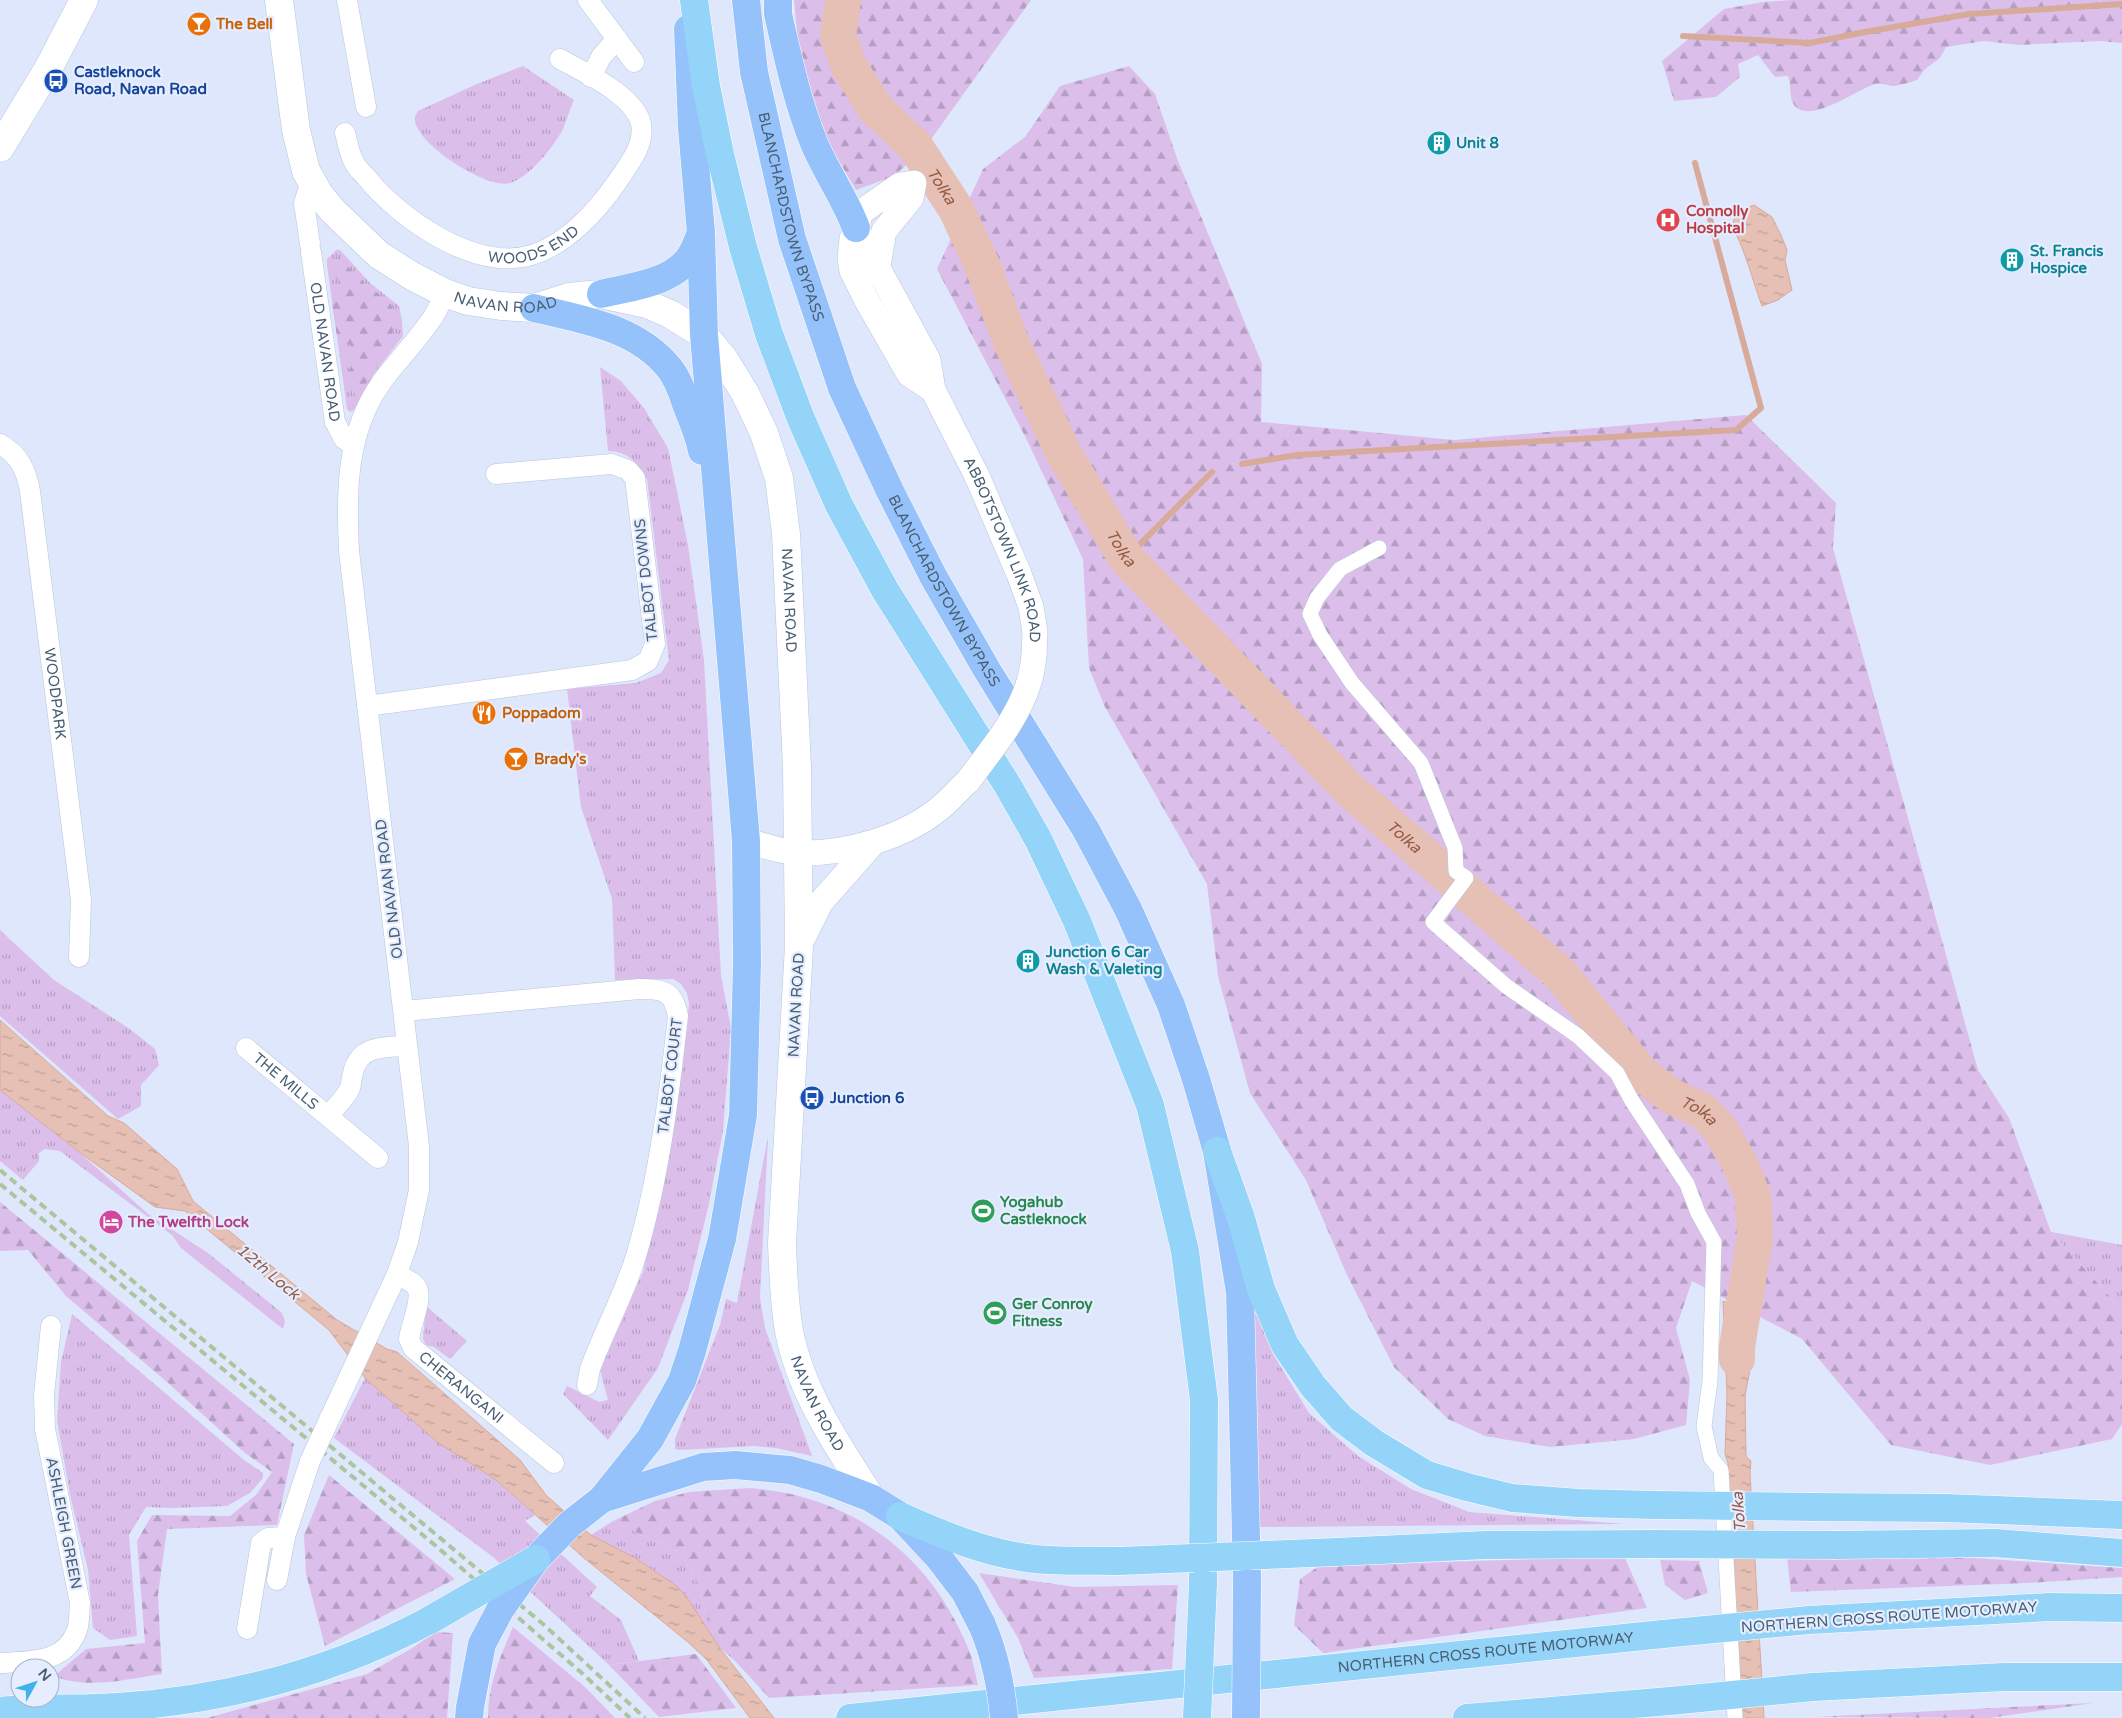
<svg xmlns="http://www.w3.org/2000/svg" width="2122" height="1718" font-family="'Varela Round',sans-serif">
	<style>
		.grass { fill: url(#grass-tufts) }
		.forest { fill: url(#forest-firs) }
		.water { fill: url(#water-ripples); stroke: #d8aa9a }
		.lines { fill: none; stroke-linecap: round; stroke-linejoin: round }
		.stream { stroke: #d8aa9a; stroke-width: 6 }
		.river { stroke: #e6c0b4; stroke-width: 36 }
		.pedestrian-casing { stroke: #b6c6db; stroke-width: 16 }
		.minor-casing { stroke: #b6c6db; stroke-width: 21 }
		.tertiary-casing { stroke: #b6c6db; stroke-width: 26 }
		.secondary-casing { stroke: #b4c7e0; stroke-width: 29 }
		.trunk-casing { stroke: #fff; stroke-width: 29 }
		.motorway-casing { stroke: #fff; stroke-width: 29 }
		.pedestrian { stroke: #fff; stroke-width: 15 }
		.minor { stroke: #fff; stroke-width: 20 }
		.tertiary { stroke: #fff; stroke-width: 25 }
		.secondary { stroke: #fff; stroke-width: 28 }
		.trunk { stroke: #95c2fa; stroke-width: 28 }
		.motorway { stroke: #94d4f8; stroke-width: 28 }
		.rail { stroke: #acc59f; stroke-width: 4; stroke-dasharray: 8 5; stroke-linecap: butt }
		.minor-bridge-casing { stroke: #b6c6db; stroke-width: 21; stroke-linecap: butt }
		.tertiary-bridge-casing { stroke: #b6c6db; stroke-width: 26; stroke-linecap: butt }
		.trunk-bridge-casing { stroke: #fff; stroke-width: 29; stroke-linecap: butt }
		.motorway-bridge-casing { stroke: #fff; stroke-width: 29; stroke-linecap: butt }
		.minor-bridge { stroke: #fff; stroke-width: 20 }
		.tertiary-bridge { stroke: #fff; stroke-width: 25 }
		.trunk-bridge { stroke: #95c2fa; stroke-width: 28 }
		.motorway-bridge { stroke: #94d4f8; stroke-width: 28 }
		.labels { text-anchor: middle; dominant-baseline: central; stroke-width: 4.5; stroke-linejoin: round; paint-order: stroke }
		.food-label { font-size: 15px; font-weight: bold; fill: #c56008; stroke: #e5edff; text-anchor: start }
		.transit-label { font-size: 15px; font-weight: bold; fill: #164399; stroke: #e5edff; text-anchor: start }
		.culture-label { font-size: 15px; font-weight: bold; fill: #0d838f; stroke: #e5edff; text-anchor: start }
		.health-label { font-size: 15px; font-weight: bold; fill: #be3a42; stroke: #e5edff; text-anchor: start }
		.street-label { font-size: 15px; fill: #475e73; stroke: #e5edff }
		.leisure-label { font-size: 15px; font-weight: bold; fill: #27864d; stroke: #e5edff; text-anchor: start }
		.hotel-label { font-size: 15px; font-weight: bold; fill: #b23c85; stroke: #e5edff; text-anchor: start }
		.water-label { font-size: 16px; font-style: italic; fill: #955b46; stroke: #e5edff }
	</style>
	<defs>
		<pattern id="grass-tufts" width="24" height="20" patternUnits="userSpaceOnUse" patternTransform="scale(1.25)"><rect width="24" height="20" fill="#dcbeea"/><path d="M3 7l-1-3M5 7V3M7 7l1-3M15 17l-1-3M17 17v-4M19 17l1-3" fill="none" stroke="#b49ec2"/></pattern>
		<pattern id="forest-firs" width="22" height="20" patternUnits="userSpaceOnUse" patternTransform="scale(1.25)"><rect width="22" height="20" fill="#dcbeea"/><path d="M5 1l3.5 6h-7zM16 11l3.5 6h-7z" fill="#b49ec2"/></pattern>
		<pattern id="water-ripples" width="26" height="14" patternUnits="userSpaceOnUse" patternTransform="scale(1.25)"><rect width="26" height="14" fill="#e6c0b4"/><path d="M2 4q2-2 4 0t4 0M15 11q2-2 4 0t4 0" fill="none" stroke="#bc9f97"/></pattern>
	</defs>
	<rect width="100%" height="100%" fill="#dfe7fc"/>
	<path class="grass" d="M523,66L574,100C570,109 567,119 563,129C554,146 529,178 510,183C488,190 413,143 415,118C415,115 417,113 418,111L477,84Z
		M336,250H340L370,283L399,306L402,321L403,336L374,374L354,410L350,412L347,409L327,265V259Z
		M600,367L621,381L644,408L668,448L688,545L704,660L721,976L731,1028L723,1131L708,1208L688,1290L658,1368L608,1440L563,1394L567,1386L599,1402L608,1400L600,1370L643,1272L668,1160L683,1060L689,1004L687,993L681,984L673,979L615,980L612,899L581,807L567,689L636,683L661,673L669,660L647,479C635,462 630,452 608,451Z
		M0,930L54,980L130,1029L155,1049L159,1065L141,1085V1106L118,1119L0,1016Z
		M0,1090L79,1152L148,1214L208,1253L282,1313L285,1321L283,1329L181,1248L172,1235L60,1151L45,1149L39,1153V1161L23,1180L0,1161Z
		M768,1136L760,1298L765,1328L812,1456L776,1448L754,1446L679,1450L675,1449V1439L720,1325L726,1299L737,1303Z
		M2051,1232L2122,1245V1310Z
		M1254,1300L1273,1354L1309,1413L1358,1456L1411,1489L1469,1512L1625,1524L1259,1527Z
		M426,1306L467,1341L450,1359L434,1347L426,1345L423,1339Z
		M72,1314L244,1460L263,1473V1478L250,1493L227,1506L170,1508L146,1507L129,1535L137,1636L110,1640L93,1628L88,1570L70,1495L57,1420L61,1362Z
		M365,1378L437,1442L495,1479L535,1515L525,1521L597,1587L590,1596L621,1620L639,1661L609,1665L493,1557L334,1438Z
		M613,1521L681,1553L695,1578L706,1612L736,1662L719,1647L686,1596L675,1585L637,1559L591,1535Z"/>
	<path class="forest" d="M794,0H1031L924,149L894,176L856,190L826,139L799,52Z
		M1792,0H2122V43L2101,41L2019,45L1984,41L1946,47L1940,58L1925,69L1917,80C1910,82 1902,85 1894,86C1888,86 1881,82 1875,84C1856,90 1816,121 1797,108C1788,101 1792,86 1788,76L1775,77L1758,55L1738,64L1740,77L1716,97L1674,101L1662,61L1724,9L1763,2Z
		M1129,66L1155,94L1178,161L1262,364L1261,422L1454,440L1746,415L1836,503L1833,548L1978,1070L2009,1118L2051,1232L2122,1310V1424L2112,1439L1990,1465L1891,1445L1802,1339L1692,1281L1676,1328L1690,1380L1686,1425L1634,1439L1550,1447L1485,1436L1448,1419L1394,1367L1347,1275L1306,1180L1250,1093L1218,976L1207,884L1105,707L1089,668L1083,559L1026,438L937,269L983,169L1025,137L1060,86Z
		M339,257L362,281L391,304L397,323L392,333V346L373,370L355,399L354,382L348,371L355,362L356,351L348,343L337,335L332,304L343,291L334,272L333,262Z
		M0,1202L294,1444L277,1525L167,1529L158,1595L162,1674C126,1679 88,1690 54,1676L86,1649L145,1643L137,1541L152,1515L230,1516L256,1495L272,1472L245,1453L167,1382L66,1296L28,1250L0,1251Z
		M329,1475L455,1579L325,1646L306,1574L304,1535Z
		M750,1488C765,1490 781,1491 795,1495C878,1516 936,1570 968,1648C973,1659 975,1673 978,1685L769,1698L736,1662L706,1612L695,1578L681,1553L613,1521L655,1501L689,1492Z
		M1624,1556L1647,1608L1323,1653L1294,1625L1300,1579L1319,1566Z
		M1787,1558H1973L2122,1568V1577L2027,1583L1791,1592Z
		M1660,1560L1699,1561L1708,1593L1685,1600L1665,1585Z
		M979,1573L1075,1587L1178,1585L1172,1669L1034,1678L1018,1638Z
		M513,1627L586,1688L615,1718H488C488,1685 500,1657 513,1627Z
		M435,1632L453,1633L447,1718H207L367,1674L414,1647Z
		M696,1654L736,1708L659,1717L609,1665Z
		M2093,1703L1990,1718L1815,1717Z"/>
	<path class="water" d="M1754,205L1772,217L1781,235L1787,250L1785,260L1792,290L1778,300L1762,306C1752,279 1746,252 1732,226L1737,211Z
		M0,1020L108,1116L124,1123L177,1169L193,1201L337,1320L387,1349L397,1352L520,1460L546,1495L591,1535L637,1559L675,1585L686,1596L719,1647L774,1718H750L707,1660L689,1643L584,1558L495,1479L437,1442L365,1378L329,1330L185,1211L155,1207L79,1152L0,1090Z
		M1723,1301L1743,1309L1750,1334L1752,1360L1745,1395L1746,1456L1751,1461L1750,1473L1764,1718H1742L1728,1463L1725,1454L1727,1394Z"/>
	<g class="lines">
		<path class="stream" d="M1683,36L1810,43L1865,32L1969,14L2122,4
			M1242,464L1297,455L1736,430L1761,408L1695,163
			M1126,558L1212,472"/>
		<path class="river" id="s1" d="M843,0L838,36L849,66L875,108L915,146L956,209L983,267L1011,342L1063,452L1126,558L1350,790L1560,974L1642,1074L1671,1096L1703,1111L1720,1129L1741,1166L1753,1197L1755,1237L1737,1347V1359"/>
		<defs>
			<path id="pedestrian" d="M1379,548L1340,569L1317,598L1310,614L1320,635L1352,683L1421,763L1455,848L1456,871L1466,878L1433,922L1506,986L1578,1036L1617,1073L1632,1101L1687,1184L1698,1213L1714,1242L1710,1381L1704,1426L1711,1458L1721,1470L1735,1718"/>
			<g id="minor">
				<path d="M347,0L366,107"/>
				<path d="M588,0L634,62"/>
				<path d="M591,77L601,57L617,39"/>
				<path id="s2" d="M345,133C348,143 349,154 354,162C356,168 362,172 366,177C400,219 475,272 532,255C567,244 597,211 617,182C628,165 645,146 641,124C635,95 583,72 560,59"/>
				<path d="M310,244L304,203L311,181"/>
				<path id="s3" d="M311,252L335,422L344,439L353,445"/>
				<path id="s4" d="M0,444C19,455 26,469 30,491L81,900L79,957"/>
				<path d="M367,706L632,670L648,661L655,644L635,478L628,470L612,464L496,474"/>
				<path d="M404,1011L639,989C663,989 673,990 678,1016C669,1097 659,1178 636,1256C624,1295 604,1331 590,1369L587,1385"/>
				<path id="s5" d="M246,1048L378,1158"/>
				<path d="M328,1116C335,1107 345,1099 350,1088C352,1083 351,1078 353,1073C359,1045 384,1047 407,1046"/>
				<path id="s6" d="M397,1274C403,1278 414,1282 417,1288C423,1299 410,1327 409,1339L413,1348L554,1463"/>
				<path d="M329,1420L397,1274L408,1242L419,1190V1146L349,551C346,493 346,433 381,383C397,361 416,342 431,320C437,312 441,302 445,293"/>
				<path d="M277,1580L285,1537L310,1461"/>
				<path d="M247,1629L261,1543L268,1538L285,1537"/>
				<path d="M0,1663C30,1661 65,1664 77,1630C80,1622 79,1611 80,1603L45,1429L44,1395L51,1326"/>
			</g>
			<g id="tertiary">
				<path id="s7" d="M856,228L928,360L933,390L977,476L1019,574L1031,607L1035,632L1034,655"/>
				<path d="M878,266L884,231L911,198L914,183L900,185L861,212L852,239L850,259L852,271L866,299L909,374L933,390"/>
				<path d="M746,841C763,845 782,852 799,853C845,854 904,838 940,808C950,800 958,790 968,781"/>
				<path d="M799,946L821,902L873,843"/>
			</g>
			<g id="secondary">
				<path id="s8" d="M279,0L296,130L306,171L319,194L332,210L379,255L412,276L445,293L468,301L501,306L534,308L569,297L601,294L647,304L670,314L704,335L724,359L745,393L764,433L779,478L786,534L797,767L799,946L782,1243C783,1272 784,1302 789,1331C801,1393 838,1446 871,1498"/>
				<path d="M0,148L48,69L84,0"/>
			</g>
			<g id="trunk">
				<path id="s9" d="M746,0L754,72L792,239L842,388L890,491L933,576L987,670L1086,830L1128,909L1171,1005L1196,1079L1217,1151L1240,1292L1247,1578"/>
				<path d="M778,0V14C788,58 797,101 814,143C826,172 845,198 856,228"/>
				<path d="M601,294C630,287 674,283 691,255C695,248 698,240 701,233"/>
				<path d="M534,308C583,320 637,327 670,369C678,379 682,392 686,404C692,420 699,435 702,451"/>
				<path d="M602,1499L650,1439L682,1381L692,1351L722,1239L743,1115L747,964L746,841L704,335L701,233L692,128L688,29"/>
				<path d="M536,1559L570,1524L602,1499L703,1467L735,1465L790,1470L821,1479L871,1498L900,1516L939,1558L965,1592L982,1625"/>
				<path d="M469,1718L470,1707L482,1644L500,1610"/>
			</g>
			<g id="motorway">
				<path d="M694,0L706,86L720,154L743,247L769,334L801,419L839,505L885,590L1008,786L1038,839L1077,921L1150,1105L1185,1251L1204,1400L1203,1580"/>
				<path d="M1217,1151L1241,1218L1261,1289L1285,1345L1313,1386L1342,1419L1374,1443L1427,1475L1467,1487L1512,1498L1578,1503L1655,1505"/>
				<path d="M1813,1507L1946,1508L2122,1515"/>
				<path d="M900,1516C943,1535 987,1554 1035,1559C1063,1562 1092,1560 1120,1561"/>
				<path d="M1835,1545L1995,1543L2122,1553"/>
				<path d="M1337,1552L1486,1545L1653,1544"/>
				<path d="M1809,1620L2050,1607L2122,1608"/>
				<path d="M1813,1687L2004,1677H2122"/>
				<path d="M0,1711C39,1707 79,1710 118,1707C227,1700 334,1671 430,1620"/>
				<path id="s10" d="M850,1718L1663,1634"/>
				<path d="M1467,1718L1670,1701"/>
			</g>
		</defs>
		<use href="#pedestrian" class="pedestrian-casing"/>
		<use href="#minor" class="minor-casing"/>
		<use href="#tertiary" class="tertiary-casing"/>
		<use href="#secondary" class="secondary-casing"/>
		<use href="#trunk" class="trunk-casing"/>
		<use href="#motorway" class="motorway-casing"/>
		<use href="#pedestrian" class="pedestrian"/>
		<use href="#minor" class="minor"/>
		<use href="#tertiary" class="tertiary"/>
		<use href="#secondary" class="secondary"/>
		<use href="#trunk" class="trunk"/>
		<use href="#motorway" class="motorway"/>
		<path class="rail" d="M0,1170L543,1624L645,1718
			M0,1184L436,1546L584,1675L630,1718"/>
		<defs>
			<path id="minor-bridge" d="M310,1461L329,1420"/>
			<path id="tertiary-bridge" d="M968,781C990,751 1018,719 1029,682C1032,673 1033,664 1034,655"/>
			<path id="trunk-bridge" d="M500,1610L536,1559
				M982,1625C995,1655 1001,1685 1004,1718
				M1246,1718L1247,1583"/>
			<path id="motorway-bridge" d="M1655,1505L1813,1507
				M1653,1544L1835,1545
				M1120,1561L1337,1552
				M430,1620L536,1559
				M1663,1634L1809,1620
				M1670,1701L1813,1687
				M1197,1718L1203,1584"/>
		</defs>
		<use href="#minor-bridge" class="minor-bridge-casing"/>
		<use href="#tertiary-bridge" class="tertiary-bridge-casing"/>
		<use href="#trunk-bridge" class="trunk-bridge-casing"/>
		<use href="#motorway-bridge" class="motorway-bridge-casing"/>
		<use href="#minor-bridge" class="minor-bridge"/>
		<use href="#tertiary-bridge" class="tertiary-bridge"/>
		<use href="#trunk-bridge" class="trunk-bridge"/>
		<use href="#motorway-bridge" class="motorway-bridge"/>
	</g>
	<defs>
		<symbol id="bar-disc" viewBox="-11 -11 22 22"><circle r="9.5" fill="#e8710a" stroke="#e5edff"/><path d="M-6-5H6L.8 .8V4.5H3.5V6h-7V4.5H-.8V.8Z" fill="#fff"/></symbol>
		<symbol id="bus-disc" viewBox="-11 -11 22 22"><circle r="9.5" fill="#1a4fb4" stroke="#e5edff"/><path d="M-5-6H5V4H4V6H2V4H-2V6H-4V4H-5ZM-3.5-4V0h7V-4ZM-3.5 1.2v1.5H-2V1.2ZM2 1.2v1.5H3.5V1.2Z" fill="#fff"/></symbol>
		<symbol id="building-disc" viewBox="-11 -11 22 22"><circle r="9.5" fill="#0f9aa8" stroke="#e5edff"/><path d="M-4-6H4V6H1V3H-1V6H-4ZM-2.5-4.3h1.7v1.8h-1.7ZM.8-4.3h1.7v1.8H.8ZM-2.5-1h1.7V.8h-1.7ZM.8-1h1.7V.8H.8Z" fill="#fff"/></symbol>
		<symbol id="hospital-disc" viewBox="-11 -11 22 22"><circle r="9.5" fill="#e0444e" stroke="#e5edff"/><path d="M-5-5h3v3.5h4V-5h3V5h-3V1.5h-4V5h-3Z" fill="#fff"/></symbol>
		<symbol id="restaurant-disc" viewBox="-11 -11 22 22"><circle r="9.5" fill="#e8710a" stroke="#e5edff"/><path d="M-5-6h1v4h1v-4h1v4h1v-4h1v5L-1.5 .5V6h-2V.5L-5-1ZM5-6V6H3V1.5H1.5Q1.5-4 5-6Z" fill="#fff"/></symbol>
		<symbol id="stadium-disc" viewBox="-11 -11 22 22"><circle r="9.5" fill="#2e9e5b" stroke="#e5edff"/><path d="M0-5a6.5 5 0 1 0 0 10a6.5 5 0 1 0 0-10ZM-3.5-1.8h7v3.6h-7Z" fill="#fff"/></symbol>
		<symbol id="hotel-disc" viewBox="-11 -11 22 22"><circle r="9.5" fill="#d1479c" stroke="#e5edff"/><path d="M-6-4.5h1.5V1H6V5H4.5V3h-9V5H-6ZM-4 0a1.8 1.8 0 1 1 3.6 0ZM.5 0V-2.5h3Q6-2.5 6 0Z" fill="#fff"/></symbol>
	</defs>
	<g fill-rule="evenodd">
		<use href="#bar-disc" x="185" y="10" width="28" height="28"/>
		<use href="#bus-disc" x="42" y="67" width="28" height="28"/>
		<use href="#building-disc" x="1425" y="129" width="28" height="28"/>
		<use href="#hospital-disc" x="1654" y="206" width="28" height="28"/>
		<use href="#building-disc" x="1998" y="246" width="28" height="28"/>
		<use href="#restaurant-disc" x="470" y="699" width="28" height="28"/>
		<use href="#bar-disc" x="502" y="745" width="28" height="28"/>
		<use href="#building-disc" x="1014" y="947" width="28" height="28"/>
		<use href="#bus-disc" x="798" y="1084" width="28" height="28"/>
		<use href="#stadium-disc" x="969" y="1197" width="28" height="28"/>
		<use href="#hotel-disc" x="97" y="1208" width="28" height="28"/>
		<use href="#stadium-disc" x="981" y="1299" width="28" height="28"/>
	</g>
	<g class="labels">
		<g class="food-label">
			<text x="216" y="24">The Bell</text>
			<text x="502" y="713">Poppadom</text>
			<text x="534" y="759">Brady's</text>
		</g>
		<g class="transit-label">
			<text x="74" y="72">Castleknock<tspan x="74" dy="17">Road, Navan Road</tspan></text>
			<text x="830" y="1098">Junction 6</text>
		</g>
		<g class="culture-label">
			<text x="1456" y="143">Unit 8</text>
			<text x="2030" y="251">St. Francis<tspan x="2030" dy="17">Hospice</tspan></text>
			<text x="1046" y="952">Junction 6 Car<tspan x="1046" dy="17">Wash &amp; Valeting</tspan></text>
		</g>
		<g class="health-label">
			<text x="1686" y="211">Connolly<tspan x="1686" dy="17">Hospital</tspan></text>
		</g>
		<g class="street-label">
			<text stroke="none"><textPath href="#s9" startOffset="222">BLANCHARDSTOWN BYPASS</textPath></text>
			<text stroke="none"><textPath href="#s2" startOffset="246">WOODS END</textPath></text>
			<text stroke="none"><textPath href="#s8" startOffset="424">NAVAN ROAD</textPath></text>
			<text stroke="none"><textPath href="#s3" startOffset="101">OLD NAVAN ROAD</textPath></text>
			<text stroke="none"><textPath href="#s7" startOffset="356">ABBOTSTOWN LINK ROAD</textPath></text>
			<text transform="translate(646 580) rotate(-96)">TALBOT DOWNS</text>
			<text stroke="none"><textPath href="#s9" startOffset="628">BLANCHARDSTOWN BYPASS</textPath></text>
			<text stroke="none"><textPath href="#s8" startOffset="919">NAVAN ROAD</textPath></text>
			<text stroke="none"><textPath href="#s4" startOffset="262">WOODPARK</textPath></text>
			<text transform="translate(389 889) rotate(-97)">OLD NAVAN ROAD</text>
			<text transform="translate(796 1005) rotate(-87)">NAVAN ROAD</text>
			<text transform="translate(670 1076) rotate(-83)">TALBOT COURT</text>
			<text stroke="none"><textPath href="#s5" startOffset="52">THE MILLS</textPath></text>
			<text stroke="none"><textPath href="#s6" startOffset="149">CHERANGANI</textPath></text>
			<text stroke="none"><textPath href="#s8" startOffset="1729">NAVAN ROAD</textPath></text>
			<text transform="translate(64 1523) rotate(79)">ASHLEIGH GREEN</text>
			<text transform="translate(1889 1617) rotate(-4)">NORTHERN CROSS ROUTE MOTORWAY</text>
			<text stroke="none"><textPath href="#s10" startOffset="639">NORTHERN CROSS ROUTE MOTORWAY</textPath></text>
		</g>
		<g class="leisure-label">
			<text x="1000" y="1202">Yogahub<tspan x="1000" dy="17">Castleknock</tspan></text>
			<text x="1012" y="1304">Ger Conroy<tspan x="1012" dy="17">Fitness</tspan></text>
		</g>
		<g class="hotel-label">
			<text x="128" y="1222">The Twelfth Lock</text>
		</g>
		<g class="water-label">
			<text stroke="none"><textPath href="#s1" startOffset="221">Tolka</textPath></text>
			<text stroke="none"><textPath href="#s1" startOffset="626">Tolka</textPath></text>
			<text stroke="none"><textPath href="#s1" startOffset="1031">Tolka</textPath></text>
			<text stroke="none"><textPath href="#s1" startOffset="1436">Tolka</textPath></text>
			<text transform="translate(268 1272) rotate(40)">12th Lock</text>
			<text transform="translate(1739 1512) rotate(-94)">Tolka</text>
		</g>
	</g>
	<g transform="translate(35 1683) rotate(50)"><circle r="24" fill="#e5edff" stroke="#a6b4c7"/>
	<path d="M0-4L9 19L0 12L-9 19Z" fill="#41b2e9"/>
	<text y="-8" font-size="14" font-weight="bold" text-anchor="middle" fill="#475e73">N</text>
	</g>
</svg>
